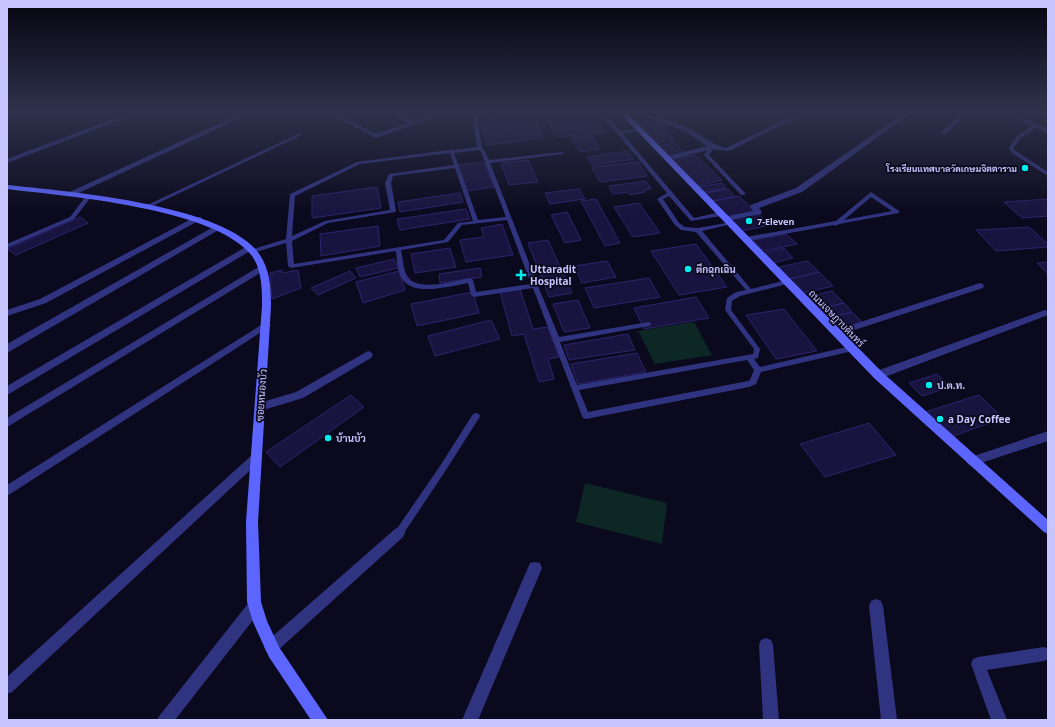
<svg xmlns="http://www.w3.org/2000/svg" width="1055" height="727" font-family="'Noto Sans',Sarabun,sans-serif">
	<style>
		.green { fill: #0c2724 }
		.building { fill: #19143f; stroke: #2c246d }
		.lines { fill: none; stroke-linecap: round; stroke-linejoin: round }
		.lane { fill: #303480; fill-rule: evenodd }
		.street { fill: #303480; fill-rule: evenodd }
		.secondary { fill: #5c66ff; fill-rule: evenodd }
		.poi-dot { fill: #00edf0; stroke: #0b091d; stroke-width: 1.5 }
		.labels { text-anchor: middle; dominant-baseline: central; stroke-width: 3.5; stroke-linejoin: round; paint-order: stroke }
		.far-poi-label { font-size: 9px; font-weight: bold; fill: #c7c5ff; stroke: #0b091d; text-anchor: end }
		.poi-label { font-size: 10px; font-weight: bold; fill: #c7c5ff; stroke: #0b091d; text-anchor: start }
		.street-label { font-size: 10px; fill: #c7c5ff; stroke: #0b091d }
	</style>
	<rect width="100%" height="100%" fill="#0b091d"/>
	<path class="green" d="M694,322L712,355L655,364L638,331Z
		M585,483L667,503L662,544L576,522Z"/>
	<path class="building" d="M594,116L606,132L557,137L546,117Z
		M479,117H535L543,138L487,145Z
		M649,120L661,124L674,140L657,143L637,122Z
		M591,135L600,149L580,152L571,138Z
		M675,143L685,153L669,156L659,146Z
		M628,151L634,159L592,165L587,157Z
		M695,155L722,180L697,186L671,159Z
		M528,160L538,182L509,185L501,163Z
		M484,162L494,187L467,191L458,165Z
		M638,162L647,176L600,182L592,167Z
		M646,181L651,189L644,190L645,192L630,195L628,192L613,194L609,186Z
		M722,183L726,188L704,192L699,187Z
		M377,187L381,208L312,218V196Z
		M579,189L585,199L550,204L545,193Z
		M728,189L735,197L712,201L705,193Z
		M460,193L463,202L400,212L398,202Z
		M739,196L756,212L728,217L712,201Z
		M596,199L620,243L605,246L581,201Z
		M1048,199V216L1022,218L1004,202Z
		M639,203L660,233L633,237L614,207Z
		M466,209L470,219L400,230L397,219Z
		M567,212L581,240L565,243L551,215Z
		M756,212L771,225L742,231L728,217Z
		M80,217L88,223L16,255L7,249Z
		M502,224L513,255L466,262L460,240L484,237L481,228Z
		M378,226L380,246L321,256L320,234Z
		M1029,227L1048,244V247L996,251L976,230Z
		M786,234L797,244L764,251L753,240Z
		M548,240L572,293L549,297L528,243Z
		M696,244L727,287L679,295L651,251Z
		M450,248L456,267L415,273L411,254Z
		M784,248L793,258L774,263L765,253Z
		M394,259L398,268L360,277L356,268Z
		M607,261L616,277L582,283L574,266Z
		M808,261L819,272L790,279L779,267Z
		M1048,262V274L1037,263Z
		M480,268L482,277L440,283L439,274Z
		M282,270L283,273L298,270L301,288L272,299L270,273Z
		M350,271L356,278L318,295L311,288Z
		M399,271L405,290L363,303L356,282Z
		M819,272L833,286L803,293L790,279Z
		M649,278L660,297L594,308L585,288Z
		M520,289L533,329L548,327L559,357L548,359L554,379L539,382L524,334L512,336L500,292Z
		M832,291L844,303L818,309L807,297Z
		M473,292L479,313L417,326L411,304Z
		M696,297L709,318L644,329L634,308Z
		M578,300L590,328L564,332L553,304Z
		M844,303L852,312L826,318L818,309Z
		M784,309L817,351L776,359L746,315Z
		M852,312L862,322L837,330L826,318Z
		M491,320L500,339L435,356L428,336Z
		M628,334L635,350L569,360L564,345Z
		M637,353L646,372L578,384L571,364Z
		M937,374L950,387L922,396L909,383Z
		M351,395L364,407L280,467L266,452Z
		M979,395L1003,418L951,437L925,412Z
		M869,423L896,455L825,477L800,444Z"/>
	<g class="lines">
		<path class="lane" d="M472,111H476L477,114L602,112H604L619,131L642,129V130L640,131L622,133L694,218L721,212L724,214L721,216L691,221L669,196L663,199L679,223L685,227L698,228L732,222V224L702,231L751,289L787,280L790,282L787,284L740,296L732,301L731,310L760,349L758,358L754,359L760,367L851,346L854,349L853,351L761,372L756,384L749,387L586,419L583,418L582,416L533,288L474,297L471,295L468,283C450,286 414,297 402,279C397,271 397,259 396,251L291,268L288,266L286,243L252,253L249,251L250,250L286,239L290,194L357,162L449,150L451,149L453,150L477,147ZM601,114L667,193L657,199L675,225L681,230L696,232L746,290L736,292L727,298L725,310L754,349L753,354L577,385L560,342L649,326L652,324L649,322L559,337L538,286L539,285L537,283L490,163L562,154L564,153L562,152L489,160L485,151L482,148L477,116ZM479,150L481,152L506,217L478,220L454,153ZM450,153L454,165L389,174L385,183L390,210L325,221L292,236L295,196L360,164ZM455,168L473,221L458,223L444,240L294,264L292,241L328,223L395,212L396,211L391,183L393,176ZM507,220L531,284L476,292L473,280L470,278C456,281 417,292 408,277C403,270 403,258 401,250L448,242L462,225ZM747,360L754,370L750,380L748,381L588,412L579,390Z
			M1034,125L1038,126L1021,138L1013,148L1016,151L1048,172V176L1012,153L1009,148L1017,136Z
			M298,134L302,135L148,208L146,209L143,207Z
			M711,146L715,147L709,155L745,193V195H741L704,155Z
			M871,192L899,211V213L839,224L836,226L834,225L746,241L743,239L746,237L836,221ZM871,197L892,211L844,220Z
			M88,195L91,197L74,219L7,248V244L70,217L86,196Z
			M476,413L479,414L480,416L479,418L446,470L402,536L399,537L396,536L395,533L396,530L440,466L473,414Z"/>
		<path class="street" d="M247,111H256L72,196H66L65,194Z
			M323,111H331L376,134L408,123L386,111H394L414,121L443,111H453L376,138Z
			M620,111C643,111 667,119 688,128C702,135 710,144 726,148L802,111H810L729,151L713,149L667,160L665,159V157L707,146L685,131L652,119Z
			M907,111H914L802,192L759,208L762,212L761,214L726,221L722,219L723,217L753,211L750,207L751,205L796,188Z
			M963,111H970L946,134H942V132Z
			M997,111H1006L1048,129V133Z
			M121,116L124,118L123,119L7,163V159Z
			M195,217H201L202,219L46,303L7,316V310L40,299Z
			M215,226H221L222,228L7,353V344Z
			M249,245L253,248L252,250L7,395V386Z
			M262,265L266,268L265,270L7,427V418Z
			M980,283L983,284L984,286L983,288L836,336L831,333L833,331Z
			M1045,310L1048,311V315L882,378H874L873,375L874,372Z
			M266,322L269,323L271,325L269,327L7,496V485Z
			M368,351L371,352L373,355L371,358L303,398L260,411L256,410L255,407L256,404L296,392Z
			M1048,431V441L972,466L968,464L966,461L968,458Z
			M256,453L260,455L262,458L260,461L12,692L7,694V677L252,455Z
			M399,527L403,529L405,533L403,537L276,652L271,654L266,652L264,647L266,642L395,529Z
			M535,562L540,563L542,568L478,720H462L530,563Z
			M255,599L260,601L262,606L260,611L175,720H157L160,715L250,601Z
			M876,599L881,601L883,606L897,720H881L869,606L871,601Z
			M766,638L771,640L773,645L779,720H763L759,645L761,640Z
			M1044,647L1048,649V659L1044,661L987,670L1007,720H991L971,664L973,659L978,657Z"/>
		<path class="secondary" d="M618,111H625L882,372L1048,520V534L1044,532L874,378Z
			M7,185C67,191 218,204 257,251C270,267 271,287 271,306L258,522L261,602L267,621L279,647L328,720H311L269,657L253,622L247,602L246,522L262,306C262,290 262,270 252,256C216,208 65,196 7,189Z"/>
	</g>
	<linearGradient id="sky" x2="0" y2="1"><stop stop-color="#060510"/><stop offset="0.52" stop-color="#2e324c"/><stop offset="1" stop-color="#2e324c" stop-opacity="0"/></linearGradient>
	<rect width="1055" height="213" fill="url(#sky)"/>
	<g class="poi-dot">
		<circle cx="1025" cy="168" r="4"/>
		<circle cx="749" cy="221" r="4"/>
		<circle cx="688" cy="269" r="4"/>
		<path d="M519 269h4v4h4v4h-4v4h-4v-4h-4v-4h4z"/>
		<circle cx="929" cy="385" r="4"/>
		<circle cx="940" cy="419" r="4"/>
		<circle cx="328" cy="438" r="4"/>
	</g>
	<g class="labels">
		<g class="far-poi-label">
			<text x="1017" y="168">โรงเรียนแทศบาลวัดเกษมจิตตาราม</text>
			<text x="757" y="221" text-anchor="start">7-Eleven</text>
		</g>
		<g class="poi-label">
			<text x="530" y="269">Uttaradit<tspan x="530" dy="12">Hospital</tspan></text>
			<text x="696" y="269">ตึกฉุกเฉิน</text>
			<text x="937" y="385">ป.ต.ท.</text>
			<text x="948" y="419">a Day Coffee</text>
			<text x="336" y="438">บ้านบัว</text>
		</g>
		<g class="street-label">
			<text transform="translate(837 318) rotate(46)">ถนนเจษฎาบดินทร์</text>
			<text transform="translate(261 395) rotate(-86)">ซอยหนองบัว</text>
		</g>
	</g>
	<rect width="1055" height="727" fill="none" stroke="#c7c5ff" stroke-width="16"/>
</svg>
